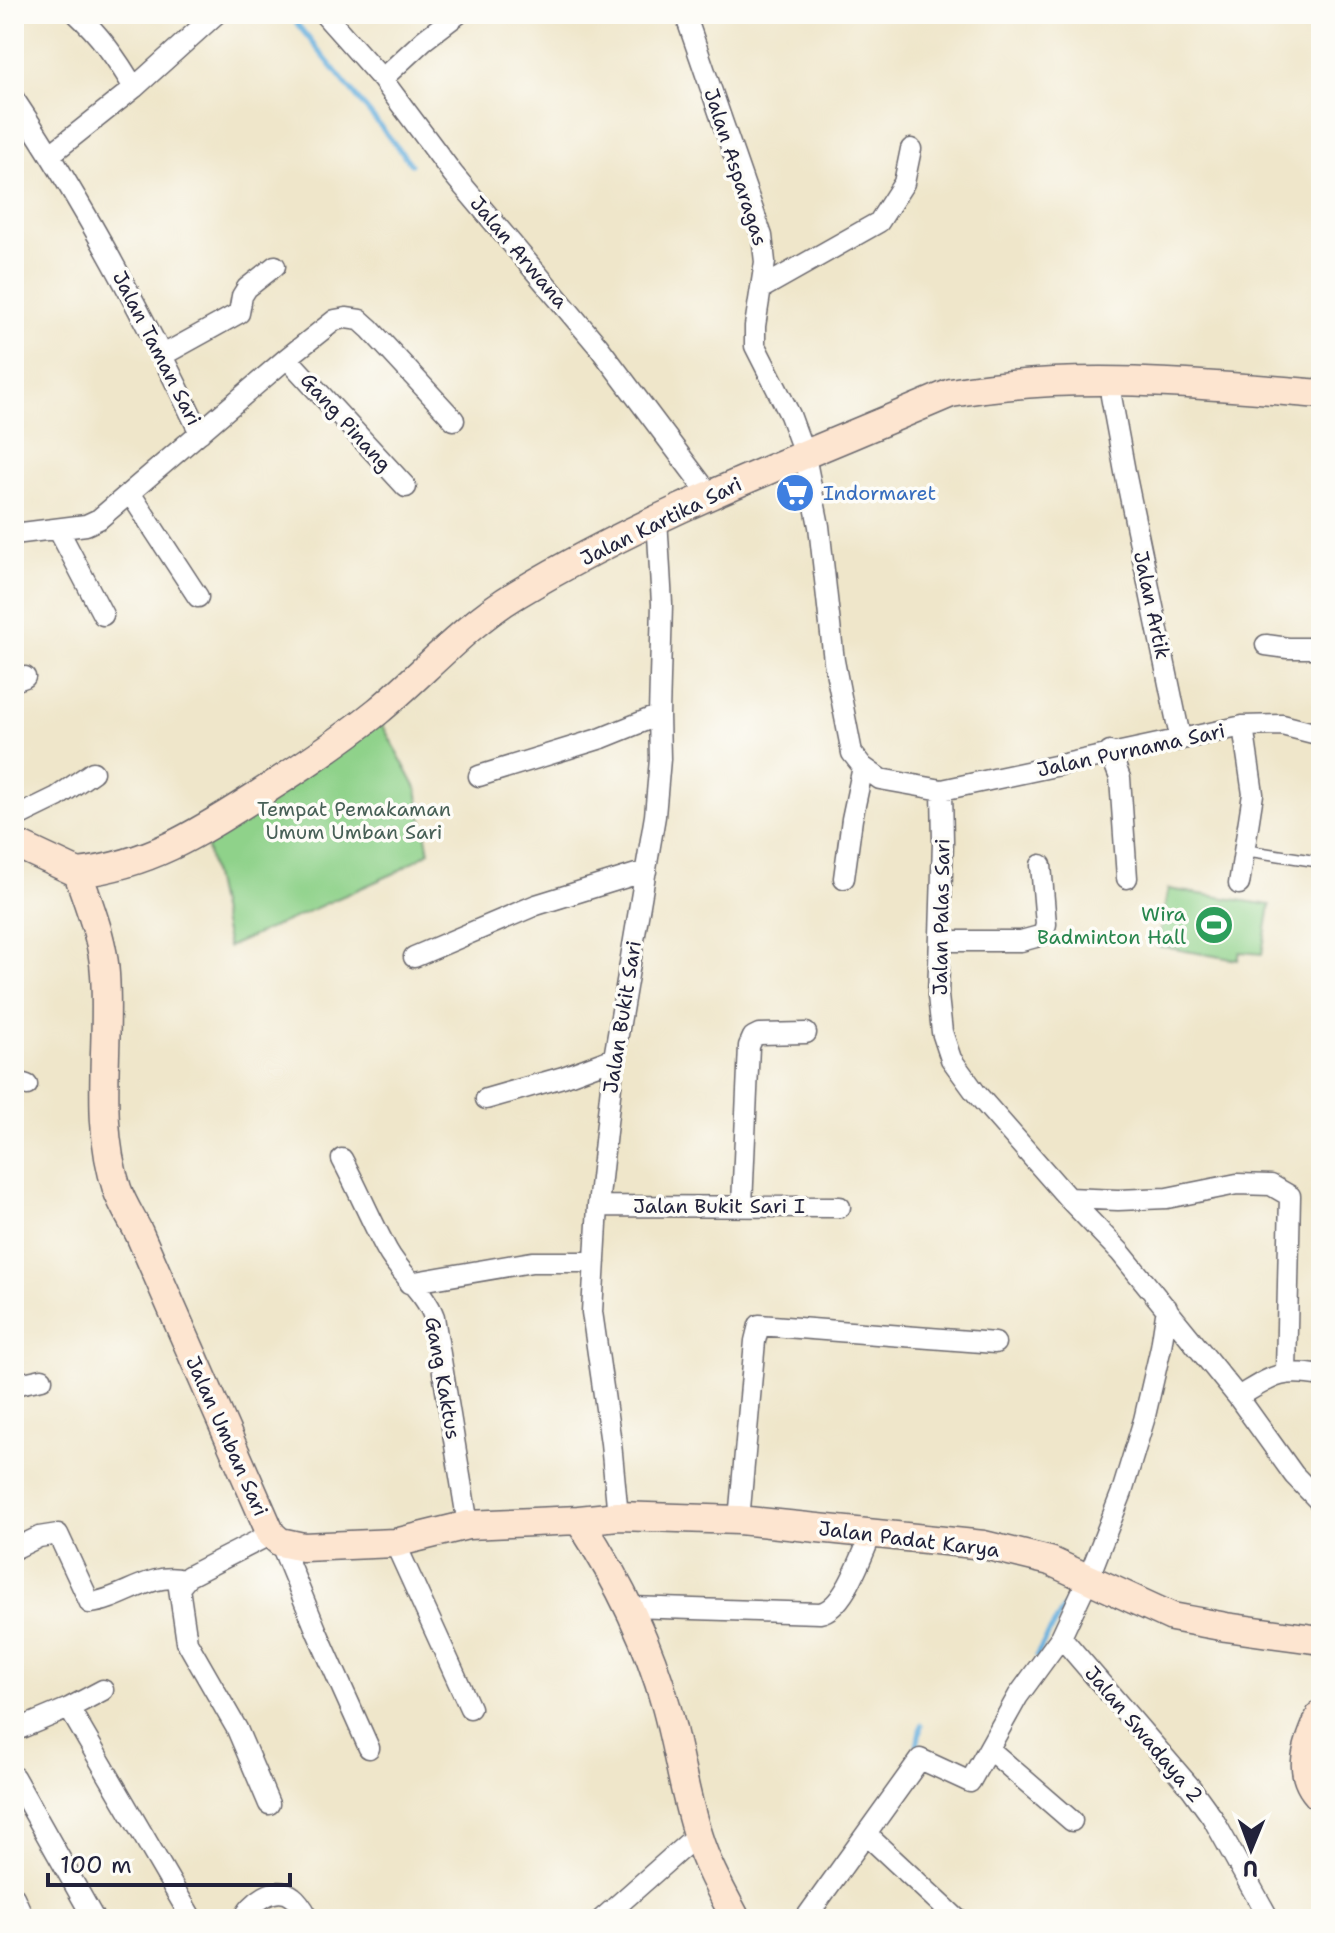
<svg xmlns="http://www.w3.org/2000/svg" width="1335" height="1933" font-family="'Shantell Sans',sans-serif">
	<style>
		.green { fill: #8fd28a; stroke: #587a62; stroke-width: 2 }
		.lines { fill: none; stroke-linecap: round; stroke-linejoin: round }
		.stream { stroke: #67b0de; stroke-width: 5 }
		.lane-casing { stroke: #6a676d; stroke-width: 13 }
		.street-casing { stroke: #6a676d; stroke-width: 23 }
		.secondary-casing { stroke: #6a676d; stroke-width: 31 }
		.lane { stroke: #fff; stroke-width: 10 }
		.street { stroke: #fff; stroke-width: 20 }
		.secondary { stroke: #fde5d0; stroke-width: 28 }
		.labels { text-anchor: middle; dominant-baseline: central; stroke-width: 7; stroke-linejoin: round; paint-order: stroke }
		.street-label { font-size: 20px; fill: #22223b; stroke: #fdfcf7 }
		.shop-label { font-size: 20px; fill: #366cbe; stroke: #fdfcf7; text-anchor: start }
		.park-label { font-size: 20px; fill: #486057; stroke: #fdfcf7 }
		.leisure-label { font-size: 20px; fill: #27864d; stroke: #fdfcf7; text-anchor: end }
	</style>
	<rect width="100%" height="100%" fill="#fdfcf7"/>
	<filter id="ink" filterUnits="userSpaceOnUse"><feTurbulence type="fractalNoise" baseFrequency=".0125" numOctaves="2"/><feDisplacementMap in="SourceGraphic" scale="16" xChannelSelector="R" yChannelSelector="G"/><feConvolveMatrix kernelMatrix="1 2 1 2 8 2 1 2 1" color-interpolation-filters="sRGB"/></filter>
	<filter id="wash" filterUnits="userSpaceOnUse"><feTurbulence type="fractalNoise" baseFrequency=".006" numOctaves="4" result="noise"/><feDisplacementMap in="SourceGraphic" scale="32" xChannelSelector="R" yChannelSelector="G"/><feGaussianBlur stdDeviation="1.8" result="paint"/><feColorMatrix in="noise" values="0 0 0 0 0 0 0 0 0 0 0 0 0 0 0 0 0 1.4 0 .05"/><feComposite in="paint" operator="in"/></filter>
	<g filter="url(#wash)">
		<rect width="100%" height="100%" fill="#efe6ca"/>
		<path class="green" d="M380,720L417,790L429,852L395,873L228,947L206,843Z
			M1168,889L1270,905L1262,954L1240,952L1238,960L1157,946Z"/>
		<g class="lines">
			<path class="stream" d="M289,14L411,164
				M1036,1656L1067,1602
				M1316,1706L1321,1692
				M921,1725L917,1746L928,1752"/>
		</g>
	</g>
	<g filter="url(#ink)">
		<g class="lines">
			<defs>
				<path id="lane" d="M1244,850L1321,862"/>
				<path id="street" d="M77,14C101,36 118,60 134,88
					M324,14L382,79L453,174L598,346L709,494
					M685,14L762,236L765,262L755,326V346L790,415L805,456L819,526L834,661L852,753L863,767L880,779L942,790L1243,726L1282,725L1321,735
					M382,79L424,40L458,14
					M14,99C85,205 145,318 200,433
					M51,154L134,88L216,14
					M762,288L879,222L904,183L911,149
					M163,355L239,313L242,296L247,288L275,266
					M287,358L406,487
					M1113,379L1111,396L1125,472L1180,737
					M130,493L198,597
					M58,529L103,615
					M14,534L86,525L99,519L287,358L335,320L346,318L360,320L370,329L454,420
					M1266,645L1288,648H1321
					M14,681L25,677
					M1110,752L1120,778L1127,878
					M479,776L602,738L659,715
					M942,790L943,842L938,996L942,1032L951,1059L975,1092L1068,1198L1120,1252L1238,1397L1294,1475L1321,1503
					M14,818L57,797L93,772
					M844,878L852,819L863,767
					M1239,884L1253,794L1243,726
					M941,941H1021L1043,935L1046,924L1041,865
					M414,957L536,905L646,871
					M14,1081L27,1085
					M486,1099L563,1077L614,1058
					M342,1159C358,1189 371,1221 387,1250C400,1274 425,1292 434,1317L468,1525
					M1068,1198L1118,1200L1167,1198L1237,1184L1271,1185L1290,1196L1286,1372
					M742,1205L749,1046L753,1037L759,1034L806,1033
					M598,1206L840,1207
					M409,1283L532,1262H595
					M14,1385L42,1379
					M1238,1397C1272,1377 1280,1368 1321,1376
					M618,1516L611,1443L592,1312L598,1206L614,1058L655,816L660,759L659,715L662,604L657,518
					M739,1520L755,1341L759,1325L995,1343
					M280,1542L317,1632L369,1748
					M395,1543L470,1708
					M14,1549L39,1537L58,1534L90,1603C122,1600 151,1571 183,1580
					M630,1607L820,1613C845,1608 861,1556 872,1533
					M1061,1637L1191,1788L1212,1817L1269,1919
					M69,1708L192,1919
					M14,1731L69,1708L103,1690
					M990,1750L1072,1821
					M14,1777L94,1919
					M269,1804L237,1729L187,1642L179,1588L189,1576L271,1534
					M867,1835L957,1919
					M14,1897L24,1919
					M244,1919C250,1903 276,1883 293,1897C300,1902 305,1912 309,1919
					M602,1919L697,1835
					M805,1919L920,1759L970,1782L1018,1696L1061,1637L1088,1579L1122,1492L1144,1420L1161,1347L1167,1308"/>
				<path id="secondary" d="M14,843L78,873C89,906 103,939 105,974C110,1045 94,1120 117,1189C122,1204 132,1219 139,1233L271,1534L280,1542L303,1547L395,1543L468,1525L579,1520C616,1577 648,1640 666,1706C678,1749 684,1794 698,1837C707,1866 722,1892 736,1919
					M78,873C153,864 201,831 264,791C303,766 342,740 378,711C424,673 465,625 517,594C654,511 805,456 951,393C1074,371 1197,384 1321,394
					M579,1520L618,1516L739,1520L984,1545L1050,1561L1172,1617L1226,1627L1321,1640
					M1321,1714C1309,1744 1294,1772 1321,1798"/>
			</defs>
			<use href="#lane" class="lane-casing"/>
			<use href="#street" class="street-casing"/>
			<use href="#secondary" class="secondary-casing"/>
			<use href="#lane" class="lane"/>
			<use href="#street" class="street"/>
			<use href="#secondary" class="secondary"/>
		</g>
	</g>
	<defs>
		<symbol id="supermarket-disc" viewBox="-11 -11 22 22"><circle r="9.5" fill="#3f7fe0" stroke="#fdfcf7"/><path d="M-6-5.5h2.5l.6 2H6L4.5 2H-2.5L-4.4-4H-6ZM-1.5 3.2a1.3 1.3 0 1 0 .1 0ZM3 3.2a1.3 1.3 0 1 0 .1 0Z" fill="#fff"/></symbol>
		<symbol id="stadium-disc" viewBox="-11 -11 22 22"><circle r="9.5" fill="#2e9e5b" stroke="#fdfcf7"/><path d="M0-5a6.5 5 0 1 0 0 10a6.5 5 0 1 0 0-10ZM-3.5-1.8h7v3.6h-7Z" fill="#fff"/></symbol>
	</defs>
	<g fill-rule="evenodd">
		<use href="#supermarket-disc" x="773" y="471" width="44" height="44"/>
		<use href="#stadium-disc" x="1192" y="903" width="44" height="44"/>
	</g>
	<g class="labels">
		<g class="street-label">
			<text transform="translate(736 167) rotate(72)">Jalan Asparagas</text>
			<text transform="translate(519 252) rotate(50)">Jalan Arwana</text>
			<text transform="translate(157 348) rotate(63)">Jalan Taman Sari</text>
			<text transform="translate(346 422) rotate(48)">Gang Pinang</text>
			<text transform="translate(661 521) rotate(-26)">Jalan Kartika Sari</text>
			<text transform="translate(1152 605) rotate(78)">Jalan Artik</text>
			<text transform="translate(1131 750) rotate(-12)">Jalan Purnama Sari</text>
			<text transform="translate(941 917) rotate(-89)">Jalan Palas Sari</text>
			<text transform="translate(622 1017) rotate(-81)">Jalan Bukit Sari</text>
			<text x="719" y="1206">Jalan Bukit Sari I</text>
			<text transform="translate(443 1378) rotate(80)">Gang Kaktus</text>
			<text transform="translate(227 1436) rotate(66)">Jalan Umban Sari</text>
			<text transform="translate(909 1539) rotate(7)">Jalan Padat Karya</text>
			<text transform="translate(1144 1734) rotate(50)">Jalan Swadaya 2</text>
		</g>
		<g class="shop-label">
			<text x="823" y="493">Indormaret</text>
		</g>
		<g class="park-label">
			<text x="354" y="809">Tempat Pemakaman<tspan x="354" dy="23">Umum Umban Sari</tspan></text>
		</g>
		<g class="leisure-label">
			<text x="1186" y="914">Wira<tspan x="1186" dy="23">Badminton Hall</tspan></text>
		</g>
	</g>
	<rect width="1335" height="1933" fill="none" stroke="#fdfcf7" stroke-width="48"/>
	<g transform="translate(1251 1849) rotate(181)" stroke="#fdfcf7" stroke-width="6" paint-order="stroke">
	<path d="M0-6L14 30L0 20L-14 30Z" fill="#22223b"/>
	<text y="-12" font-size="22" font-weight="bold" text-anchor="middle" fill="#22223b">U</text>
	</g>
	<path d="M48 1873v12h242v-12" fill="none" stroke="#22223b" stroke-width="4"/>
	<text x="60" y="1873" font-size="24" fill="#22223b" stroke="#fdfcf7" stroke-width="6" paint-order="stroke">100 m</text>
</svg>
